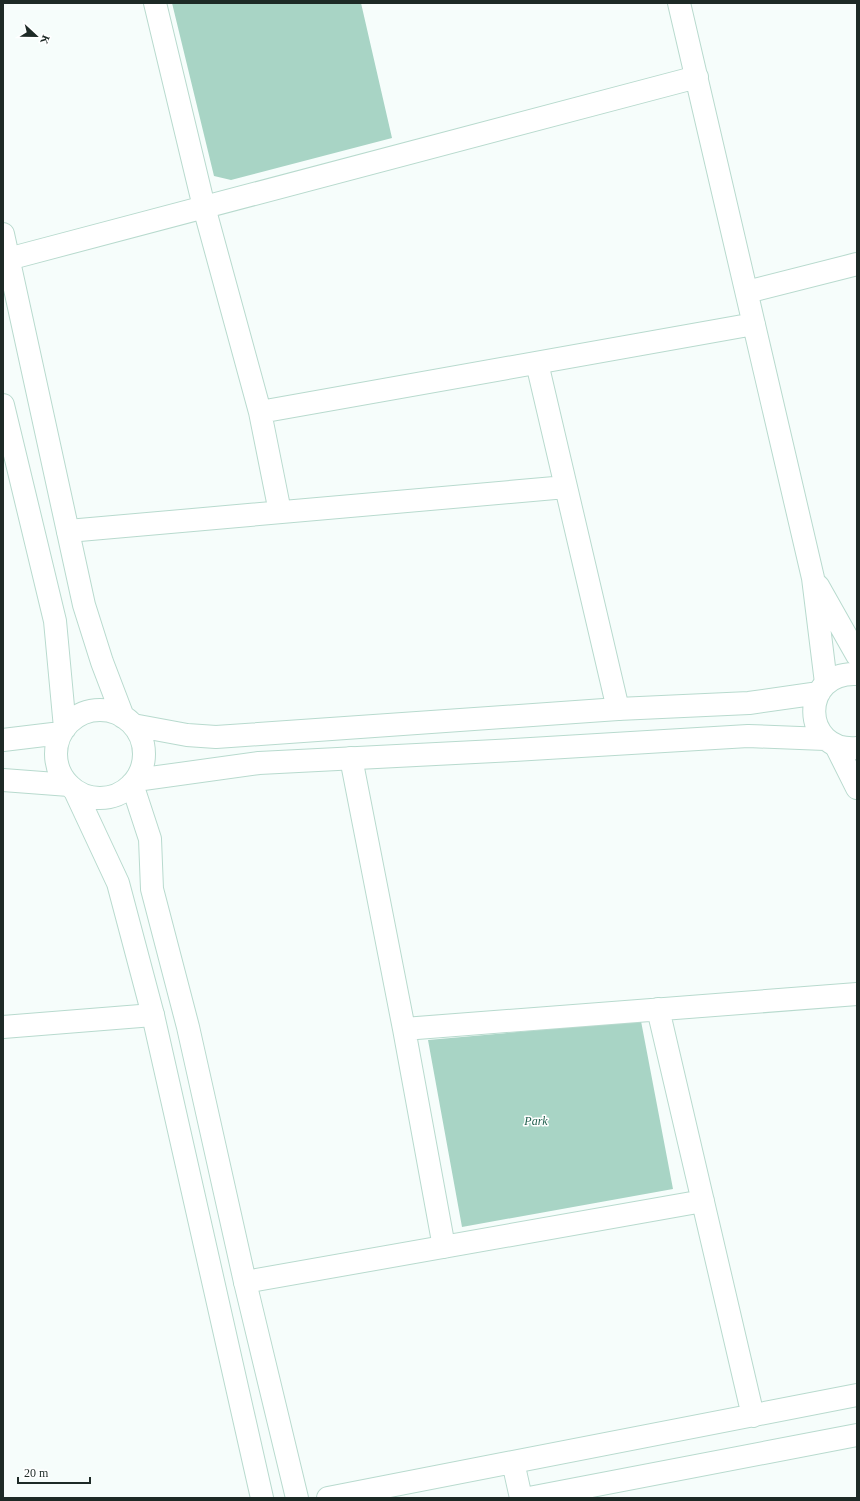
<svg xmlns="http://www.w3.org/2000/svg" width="860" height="1501" font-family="Georgia,serif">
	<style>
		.green { fill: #a8d4c5 }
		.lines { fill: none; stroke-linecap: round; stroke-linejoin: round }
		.minor-casing { stroke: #b8dace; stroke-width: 24 }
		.tertiary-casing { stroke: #b8dace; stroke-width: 24 }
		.minor { stroke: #fff; stroke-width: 22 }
		.tertiary { stroke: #fff; stroke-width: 22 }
		.labels { text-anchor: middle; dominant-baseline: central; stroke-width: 3; stroke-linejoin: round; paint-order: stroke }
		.park-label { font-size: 12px; font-style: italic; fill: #23604f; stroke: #fff }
	</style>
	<rect width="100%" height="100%" fill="#f6fdfb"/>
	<path class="green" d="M172,3H361L392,138L231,180L214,176Z
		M641,1021L673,1189L462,1227L428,1040Z"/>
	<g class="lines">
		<defs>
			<path id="minor" d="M155,3L204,207L260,412L280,512
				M679,3L813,578L826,683
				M8,259L697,77
				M747,292L857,264
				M537,363L618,709
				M260,412L754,324
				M68,531L566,487
				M818,586L857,655
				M836,746L857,788
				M351,758L404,1029L444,1247
				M658,1009L753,1416
				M3,1027L153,1015
				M404,1029L857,994
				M245,1282L703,1201
				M513,1462L521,1498
				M328,1498L857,1395
				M529,1498L857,1435"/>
			<path id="tertiary" d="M3,234L84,605L102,662L123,717
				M3,405L55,621L65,728
				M857,674C799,671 801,753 857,748
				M56 754a44 44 0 1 1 88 0a44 44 0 1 1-88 0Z
				M133,725L187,735L216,737L618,709L749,703L819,693
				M3,740L61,733
				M3,780L69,785
				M136,780L259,763L514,750L748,736L825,739
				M132,784L150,839L152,889L188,1027L245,1282L297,1498
				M75,791L118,883L153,1015L262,1498"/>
		</defs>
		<use href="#minor" class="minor-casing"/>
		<use href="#tertiary" class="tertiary-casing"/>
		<use href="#minor" class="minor"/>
		<use href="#tertiary" class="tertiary"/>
	</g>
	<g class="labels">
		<g class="park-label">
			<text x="536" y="1121">Park</text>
		</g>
	</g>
	<rect width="860" height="1501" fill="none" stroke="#1d2a26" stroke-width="8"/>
	<g transform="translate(36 36) rotate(112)" stroke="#ffffff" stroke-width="3" paint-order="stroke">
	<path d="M0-3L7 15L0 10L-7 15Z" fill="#1d2a26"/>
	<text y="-6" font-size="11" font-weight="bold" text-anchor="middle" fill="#1d2a26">K</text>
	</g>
	<path d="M18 1477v6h72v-6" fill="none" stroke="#1d2a26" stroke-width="2"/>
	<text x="24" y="1477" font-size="12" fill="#1d2a26" stroke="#ffffff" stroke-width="3" paint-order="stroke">20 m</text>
</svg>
